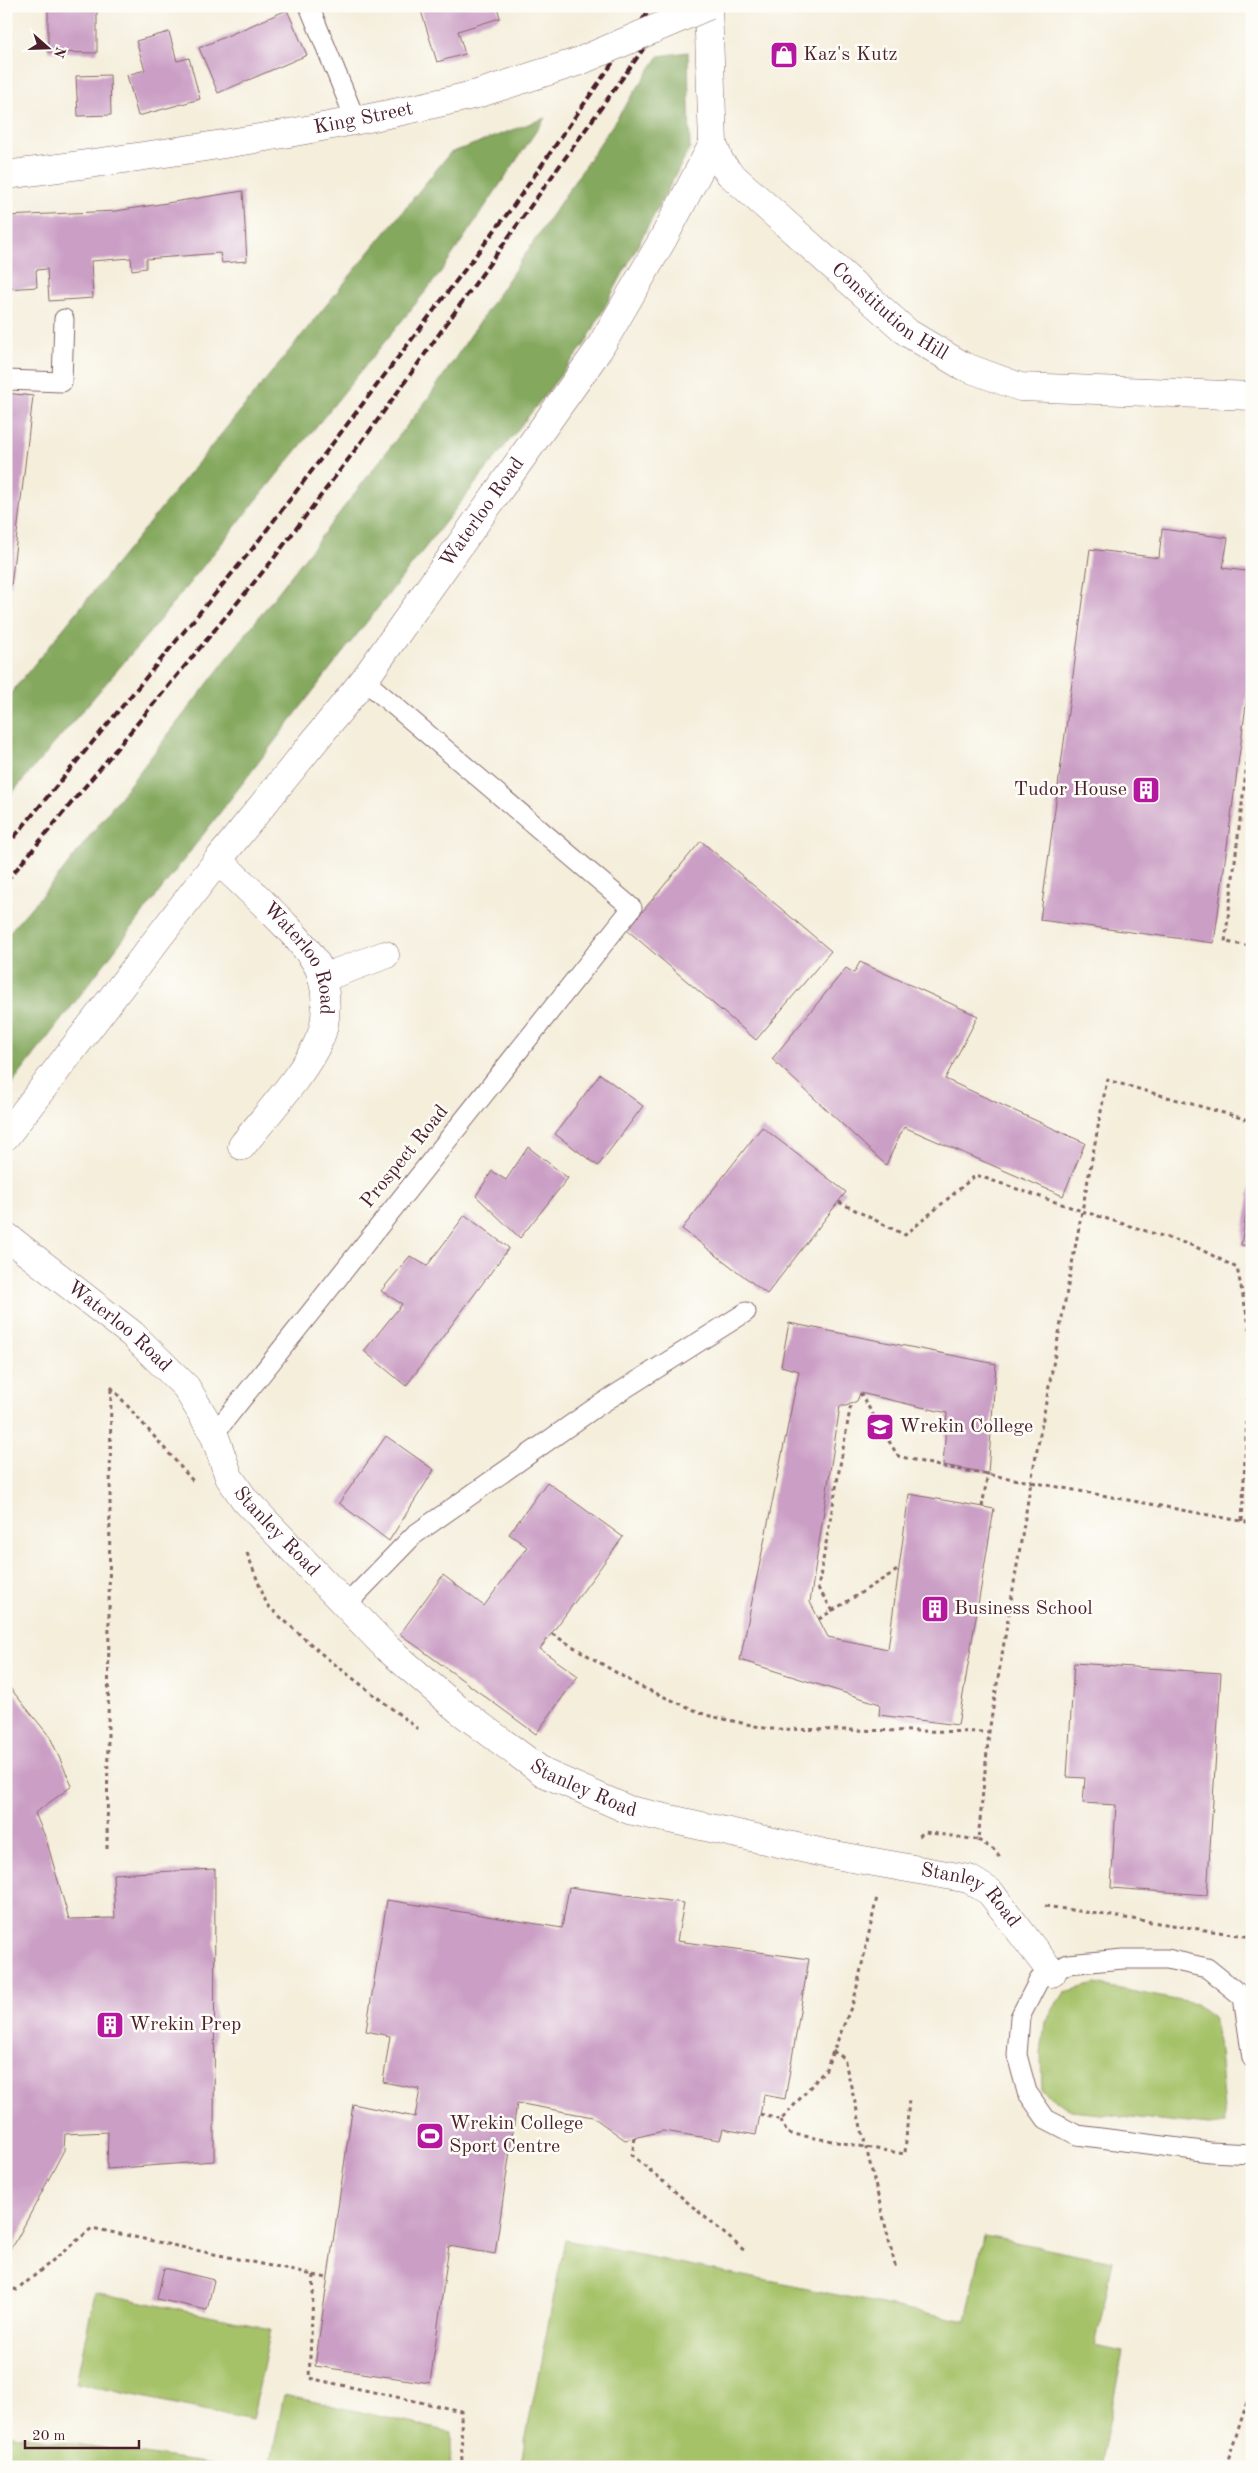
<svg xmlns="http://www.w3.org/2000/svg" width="1258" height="2473" font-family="'Old Standard TT',serif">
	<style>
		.green { fill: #a6c269; stroke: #78704a }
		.forest { fill: #84a85d; stroke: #676444 }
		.building { fill: #ca9ec5 }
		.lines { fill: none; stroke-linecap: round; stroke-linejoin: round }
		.service-casing { stroke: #866769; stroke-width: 21 }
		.minor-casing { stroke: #866769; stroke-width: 29 }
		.tertiary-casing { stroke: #866769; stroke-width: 29 }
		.path { stroke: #866769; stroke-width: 3; stroke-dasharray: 4 4; stroke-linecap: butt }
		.service { stroke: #fff; stroke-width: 19 }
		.minor { stroke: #fff; stroke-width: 28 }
		.tertiary { stroke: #fff; stroke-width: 28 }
		.rail { stroke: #4a1f2b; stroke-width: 4; stroke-dasharray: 8 4; stroke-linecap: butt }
		.tertiary-bridge-casing { stroke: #866769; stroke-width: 29; stroke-linecap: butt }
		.tertiary-bridge { stroke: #fff; stroke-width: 28 }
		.labels { text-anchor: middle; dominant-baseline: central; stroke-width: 5; stroke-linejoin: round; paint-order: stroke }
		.poi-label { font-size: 20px; fill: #4a1f2b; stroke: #fdfcf7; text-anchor: start }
		.street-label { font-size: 20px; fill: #4a1f2b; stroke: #fdfcf7 }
	</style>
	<rect width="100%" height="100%" fill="#fdfcf7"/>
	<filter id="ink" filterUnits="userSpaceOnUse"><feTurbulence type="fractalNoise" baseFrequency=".02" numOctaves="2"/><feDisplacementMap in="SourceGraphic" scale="10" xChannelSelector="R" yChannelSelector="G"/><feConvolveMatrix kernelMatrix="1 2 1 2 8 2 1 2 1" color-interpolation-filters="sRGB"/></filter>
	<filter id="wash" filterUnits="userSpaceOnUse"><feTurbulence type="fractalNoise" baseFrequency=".0096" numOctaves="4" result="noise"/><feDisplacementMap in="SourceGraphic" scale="20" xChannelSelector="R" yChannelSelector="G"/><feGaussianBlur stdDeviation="1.12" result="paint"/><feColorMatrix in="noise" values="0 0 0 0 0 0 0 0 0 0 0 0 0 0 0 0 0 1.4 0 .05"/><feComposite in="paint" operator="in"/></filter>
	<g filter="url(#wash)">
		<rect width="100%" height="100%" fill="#f4eedb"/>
		<path class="green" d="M1095,1984L1196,2004L1213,2017L1218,2041L1225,2123L1209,2125L1071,2111L1042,2090L1041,2054L1045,2022L1064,1992Z
			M984,2236L1113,2261L1095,2346L1123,2352L1100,2467H520L565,2240L966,2321Z
			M95,2292L271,2329L252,2420L76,2383Z
			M284,2395L451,2432V2467H270Z
			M6,2434L232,2467H6Z"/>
		<path class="forest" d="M688,52L690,148L585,344L333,665L6,1092V936L62,872L429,397L659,56Z
			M545,118L438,276L149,633L6,800V699L450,153Z"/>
		<g id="blocks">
			<path class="building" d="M48,6H97V53L48,52Z
				M438,6H497L500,18L458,31L465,54L437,62L421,11Z
				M287,10L307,55L218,93L199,48Z
				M169,32L177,61L189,58L200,99L138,116L127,75L145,70L136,41Z
				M110,75L111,115L78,116L76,76Z
				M243,191L247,261L222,263L220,253L146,259V268L132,270L131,258L91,261L93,298L49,301L47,269L36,270L37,287L6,289V216L116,211Z
				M6,393L33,396L11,586H6Z
				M1162,529L1228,538L1223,568L1252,572V660L1214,943L1040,920L1090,549L1159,558Z
				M701,841L831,951L756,1040L627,930Z
				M860,962L978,1016L945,1079L1085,1143L1063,1196L904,1127L886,1165L772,1059L846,968L854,973Z
				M600,1074L643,1106L598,1166L555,1134Z
				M762,1127L846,1192L767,1294L682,1229Z
				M528,1147L568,1178L520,1238L476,1196L492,1171L506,1180Z
				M1251,1185H1252V1247L1241,1245Z
				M465,1215L509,1248L406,1386L364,1351L402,1304L381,1291L410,1256L427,1266Z
				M789,1323L996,1364L988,1473L943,1465L947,1413L860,1393L857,1401L846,1406H840L810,1602L828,1637L888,1649L909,1494L994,1509L958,1725L879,1715L880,1704L740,1660L799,1371L781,1366Z
				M386,1436L434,1470L389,1541L339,1503Z
				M547,1482L623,1537L540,1649L578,1676L536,1734L400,1634L443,1575L484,1606L527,1547L509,1534Z
				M1074,1663L1221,1673L1207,1895L1111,1888L1116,1805L1083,1803L1085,1778L1067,1777Z
				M6,1683L50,1737L72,1786L35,1813L46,1839L69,1919L115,1918L113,1874L215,1869L214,2161L107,2169L108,2132L65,2134L64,2150L15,2243L6,2253Z
				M569,1887L684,1903L677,1941L809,1959L785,2099L764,2095L756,2135L723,2129L720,2140L663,2131L625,2140L593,2117L517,2103L495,2254L449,2246L430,2383L315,2366L353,2104L415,2117L420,2089L383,2082L390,2036L366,2031L387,1900L562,1928Z
				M164,2268L214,2280L207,2310L157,2299Z"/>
		</g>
	</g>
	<g filter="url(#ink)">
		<use href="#blocks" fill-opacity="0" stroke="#866769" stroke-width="1"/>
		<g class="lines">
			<defs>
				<path id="service" d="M309,6L356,121
					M6,380L62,382L64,319
					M214,1434L632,908L364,680
					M346,1605L414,1535L596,1407L746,1312
					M1252,2058L1243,1997L1207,1968L1167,1959H1123L1068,1964L1039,1980L1020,2017L1017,2055L1027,2092L1046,2119L1077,2135L1210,2152L1252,2154"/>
				<g id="minor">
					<path id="s1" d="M708,6L713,144L720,162L729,173L908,333L963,366L1020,387L1252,396"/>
					<path id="s2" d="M218,860C242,884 309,942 320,971C327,991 328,1019 320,1038C306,1072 265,1116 242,1146"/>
					<path d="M322,978L385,955"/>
					<path id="s3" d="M6,1136L218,860L364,680L599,349L663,239L713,144"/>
					<path id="s4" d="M6,1236L132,1334L186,1387L214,1434L229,1477L245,1500L388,1649L459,1710L544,1773L629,1810L824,1853L969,1879L990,1892L1052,1973"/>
				</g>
				<g id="tertiary">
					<path id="s5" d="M6,175C165,154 322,132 477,94"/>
				</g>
			</defs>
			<use href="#service" class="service-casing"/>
			<use href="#minor" class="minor-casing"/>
			<use href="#tertiary" class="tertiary-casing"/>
			<path class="path" d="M1252,723L1225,942L1252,946
				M839,1202L905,1235L976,1175L1082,1211L1031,1482L939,1466L898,1456L860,1393
				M111,1387L193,1481
				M982,1507L988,1473
				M1242,1521L1251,1334L1237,1268L1194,1246L1082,1211L1107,1080L1252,1121
				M247,1553L267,1605L323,1655L418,1729
				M833,1611L818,1588L851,1404
				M819,1619L899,1569
				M552,1634L637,1685L706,1715L769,1729L989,1732
				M919,1836L925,1832L978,1840L989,1732L1031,1482L1252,1523
				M978,1840L993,1849L1000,1857
				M107,1849L111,1388
				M1045,1906L1252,1937
				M833,2051L844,2058L896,2269
				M760,2114L781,2120L826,2069L854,2000L877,1897
				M781,2120L787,2133L905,2154L909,2098
				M635,2138L632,2155L746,2252
				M314,2275L309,2378L461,2411L462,2467
				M6,2286L17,2290L92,2228L327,2278
				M1226,2467L1252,2387"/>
			<use href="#service" class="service"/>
			<use href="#minor" class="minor"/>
			<use href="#tertiary" class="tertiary"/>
			<path class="rail" d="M6,847L253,548L514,205L652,6
				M6,882L271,562L374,425L674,6"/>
			<defs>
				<path id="tertiary-bridge" d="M477,94L580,61L708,6"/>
			</defs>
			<use href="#tertiary-bridge" class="tertiary-bridge-casing"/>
			<use href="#tertiary-bridge" class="tertiary-bridge"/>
		</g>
	</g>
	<defs>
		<symbol id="shop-square" viewBox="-11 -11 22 22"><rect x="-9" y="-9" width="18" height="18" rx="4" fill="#b5179e" stroke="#fdfcf7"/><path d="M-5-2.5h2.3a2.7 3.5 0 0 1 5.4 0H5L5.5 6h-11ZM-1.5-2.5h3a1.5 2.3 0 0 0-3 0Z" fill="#fff"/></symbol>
		<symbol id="building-square" viewBox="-11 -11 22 22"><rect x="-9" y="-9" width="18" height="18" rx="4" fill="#b5179e" stroke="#fdfcf7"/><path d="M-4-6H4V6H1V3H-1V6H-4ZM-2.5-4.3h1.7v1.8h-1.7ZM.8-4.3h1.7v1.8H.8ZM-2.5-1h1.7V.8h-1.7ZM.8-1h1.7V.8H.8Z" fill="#fff"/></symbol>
		<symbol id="school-square" viewBox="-11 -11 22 22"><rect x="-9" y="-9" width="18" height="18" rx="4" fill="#b5179e" stroke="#fdfcf7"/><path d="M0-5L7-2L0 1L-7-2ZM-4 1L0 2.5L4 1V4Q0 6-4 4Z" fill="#fff"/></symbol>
		<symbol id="stadium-square" viewBox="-11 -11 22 22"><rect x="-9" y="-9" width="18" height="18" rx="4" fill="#b5179e" stroke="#fdfcf7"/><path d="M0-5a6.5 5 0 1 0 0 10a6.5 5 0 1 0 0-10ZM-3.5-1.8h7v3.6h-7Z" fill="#fff"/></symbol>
	</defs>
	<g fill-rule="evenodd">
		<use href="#shop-square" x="768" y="39" width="32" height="32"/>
		<use href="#building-square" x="1130" y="774" width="32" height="32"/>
		<use href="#school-square" x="864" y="1411" width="32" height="32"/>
		<use href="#building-square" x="919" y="1593" width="32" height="32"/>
		<use href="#building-square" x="94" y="2009" width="32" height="32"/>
		<use href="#stadium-square" x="414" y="2120" width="32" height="32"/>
	</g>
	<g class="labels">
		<g class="poi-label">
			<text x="803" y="55">Kaz's Kutz</text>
			<text x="1127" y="790" text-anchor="end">Tudor House</text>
			<text x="899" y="1427">Wrekin College</text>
			<text x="954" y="1609">Business School</text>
			<text x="129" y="2025">Wrekin Prep</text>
			<text x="449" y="2124">Wrekin College<tspan x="449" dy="23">Sport Centre</tspan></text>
		</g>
		<g class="street-label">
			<text stroke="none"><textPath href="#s5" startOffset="362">King Street</textPath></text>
			<text stroke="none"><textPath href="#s1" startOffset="384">Constitution Hill</textPath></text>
			<text stroke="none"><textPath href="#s3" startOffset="785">Waterloo Road</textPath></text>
			<text stroke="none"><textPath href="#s2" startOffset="131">Waterloo Road</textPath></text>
			<text transform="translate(405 1157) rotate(-51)">Prospect Road</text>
			<text stroke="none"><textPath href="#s4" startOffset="145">Waterloo Road</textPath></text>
			<text stroke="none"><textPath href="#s4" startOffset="408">Stanley Road</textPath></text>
			<text stroke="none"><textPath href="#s4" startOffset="812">Stanley Road</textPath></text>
			<text stroke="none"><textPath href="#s4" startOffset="1218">Stanley Road</textPath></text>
		</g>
	</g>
	<rect width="1258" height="2473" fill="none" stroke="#fdfcf7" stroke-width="25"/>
	<g transform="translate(48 48) rotate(110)" stroke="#fdfcf7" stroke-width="4" paint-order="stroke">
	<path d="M0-4L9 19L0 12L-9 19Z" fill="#4a1f2b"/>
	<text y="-8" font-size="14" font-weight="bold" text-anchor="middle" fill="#4a1f2b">N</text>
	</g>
	<path d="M25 2440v8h114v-8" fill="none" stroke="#4a1f2b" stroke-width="2.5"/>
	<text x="32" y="2440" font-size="15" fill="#4a1f2b" stroke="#fdfcf7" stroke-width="4" paint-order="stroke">20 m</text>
</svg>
